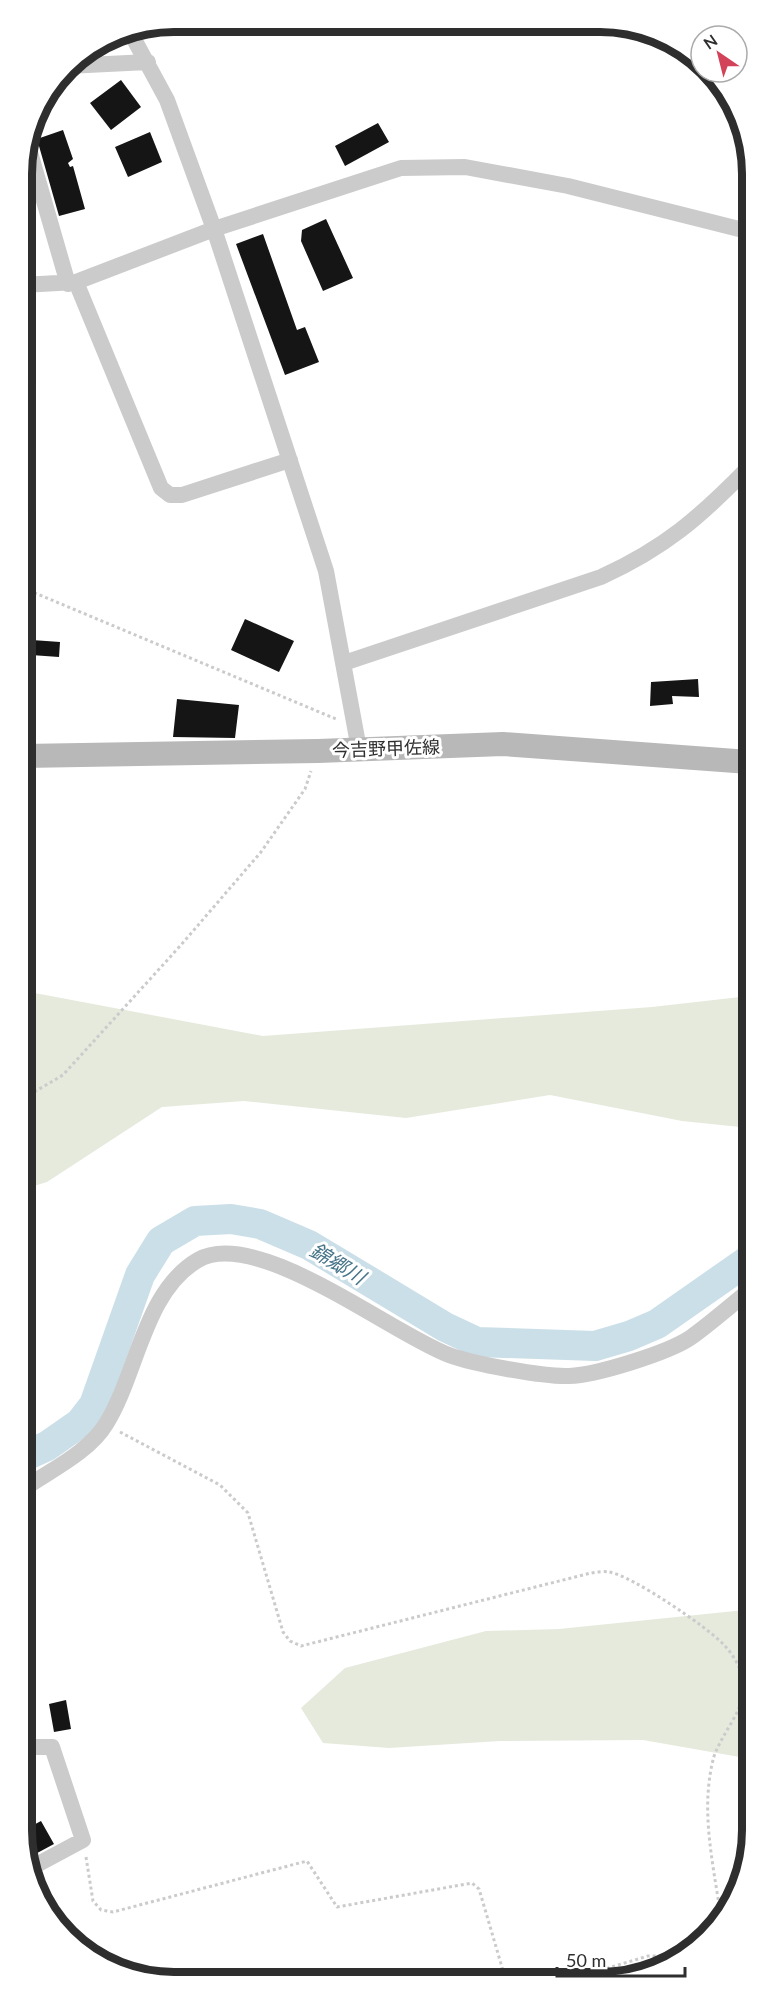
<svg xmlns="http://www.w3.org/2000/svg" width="773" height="2003" font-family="Lato,'Noto Sans JP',sans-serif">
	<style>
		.green { fill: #e5eadd }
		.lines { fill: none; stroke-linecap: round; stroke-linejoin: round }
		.river { stroke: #cbdfe8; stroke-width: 30 }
		.building { fill: #151515 }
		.path { stroke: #cbcbcb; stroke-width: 3; stroke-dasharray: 3 3; stroke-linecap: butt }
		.minor { stroke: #cbcbcb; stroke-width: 16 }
		.secondary { stroke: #b8b8b8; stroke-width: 24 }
		.labels { text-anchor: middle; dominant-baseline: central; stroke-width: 6; stroke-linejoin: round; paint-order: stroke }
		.street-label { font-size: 18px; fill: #2e2e2e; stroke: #fff }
		.water-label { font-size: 20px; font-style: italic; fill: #457387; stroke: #fff }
		.rim { fill: none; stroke: #2e2e2e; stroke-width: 8 }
	</style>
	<rect width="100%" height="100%" fill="#fff"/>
	<path class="green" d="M24,991L263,1036L652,1007L749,996L750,1128L682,1121L550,1095L406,1118L244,1101L162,1107L47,1182L24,1189Z
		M751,1601V1759L643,1740L500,1741L389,1748L323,1743L301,1708L345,1668L486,1631L559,1629L745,1610Z"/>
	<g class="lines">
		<path class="river" d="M25,1456L47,1446L80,1423L94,1405L140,1275L161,1241L195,1221L231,1219L260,1224L309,1245L445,1327L477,1342L595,1346L629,1336L657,1324L750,1259"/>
	</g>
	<path class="building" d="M121,80L141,107L111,130L90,103Z
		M378,123L389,142L345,166L335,146Z
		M63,130L73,159L68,163L70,167L73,166L85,209L59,216L37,139Z
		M150,132L162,162L128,177L115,147Z
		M326,219L353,278L323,291L301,241L302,230Z
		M263,234L297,330L305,327L319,362L285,375L236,244Z
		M245,619L294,641L279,672L231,650Z
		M32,640L60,642L59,657L31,655Z
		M698,679L699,697L672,696L673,704L650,706L651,682Z
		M177,699L239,705L235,738L173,737Z
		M66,1700L71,1729L54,1732L49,1704Z
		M41,1821L54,1844L26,1859V1829Z"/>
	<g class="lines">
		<path class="path" d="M23,588L336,719
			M24,1098L63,1075L181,945L261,852L305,789L311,771
			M120,1432L220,1485L248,1513L283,1632L290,1641L301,1646L591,1573C597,1572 604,1571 609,1572C631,1575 709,1628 724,1645C734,1655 743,1672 744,1685C747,1707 718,1738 713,1760C700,1813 714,1866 721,1919
			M86,1857L93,1901L101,1910L113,1912L307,1861L337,1907L472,1883L479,1889L504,1974L512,1977
			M541,1977L608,1968L648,1956H672"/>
		<path class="minor" d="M129,30L167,100L214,229L326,571L359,749
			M67,66L148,62
			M27,142L68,284
			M76,282L161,488L170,495H182L290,460
			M22,285L76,282L214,229L401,168L465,167L568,186L747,231
			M344,663L601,577C665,548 700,517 748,468
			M25,1488C51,1470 89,1452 106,1424C137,1375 144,1291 198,1260C256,1226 392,1334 449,1355C473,1364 544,1377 569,1376C597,1375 667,1353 690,1338C711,1323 730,1306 750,1290
			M26,1747H52L83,1840L27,1870"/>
		<path class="secondary" d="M23,756L318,751L503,744L749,762"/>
	</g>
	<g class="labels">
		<g class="street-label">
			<text transform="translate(386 748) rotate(-2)">今吉野甲佐線</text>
		</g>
		<g class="water-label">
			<text transform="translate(338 1263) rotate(31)">錦郷川</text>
		</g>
	</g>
	<path d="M0 0H773V2003H0ZM174 32H600A142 142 0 0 1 742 174V1830A142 142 0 0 1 600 1972H174A142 142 0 0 1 32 1830V174A142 142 0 0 1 174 32Z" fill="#fff" fill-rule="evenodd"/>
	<path class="rim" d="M174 32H600A142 142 0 0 1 742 174V1830A142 142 0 0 1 600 1972H174A142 142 0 0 1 32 1830V174A142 142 0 0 1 174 32Z"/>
	<g transform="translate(719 54) rotate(325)"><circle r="28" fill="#ffffff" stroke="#ababab" stroke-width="1.5"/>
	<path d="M0-4.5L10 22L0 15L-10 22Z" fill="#d2435a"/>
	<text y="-9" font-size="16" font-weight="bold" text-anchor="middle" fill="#2e2e2e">N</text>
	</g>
	<path d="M557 1967v9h128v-9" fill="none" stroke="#2e2e2e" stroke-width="3"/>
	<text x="566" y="1967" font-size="18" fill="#2e2e2e" stroke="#ffffff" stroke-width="4.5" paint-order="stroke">50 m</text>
</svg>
